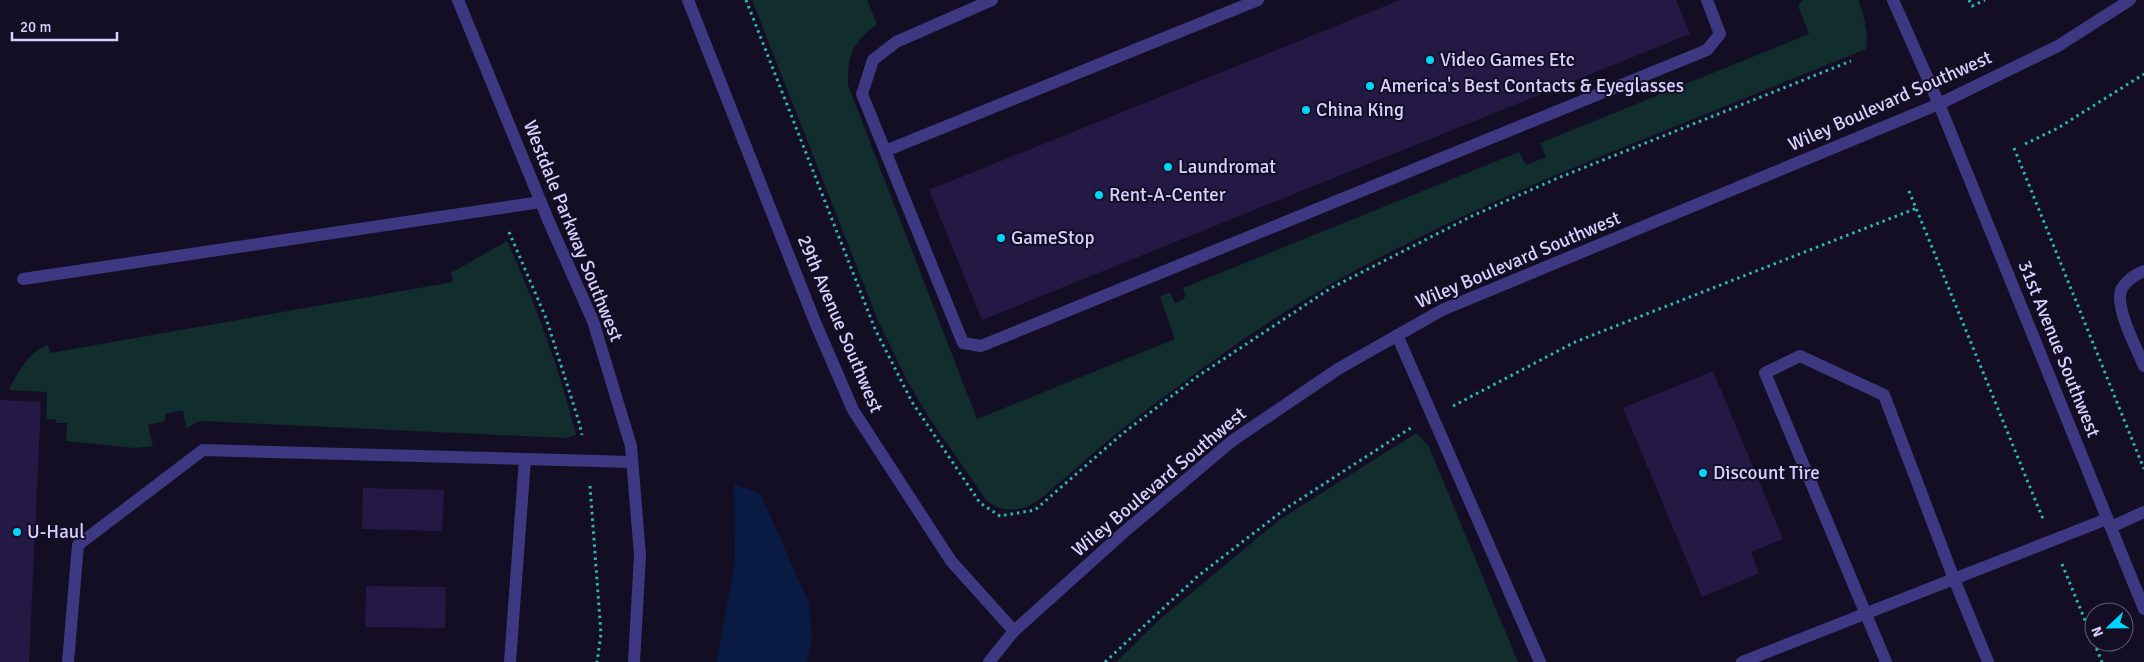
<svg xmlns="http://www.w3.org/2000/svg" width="2144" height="662" font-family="Signika,sans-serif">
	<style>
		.green { fill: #112d2e }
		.water { fill: #091b42 }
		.building { fill: #241945 }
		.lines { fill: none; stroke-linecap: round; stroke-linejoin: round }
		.path { stroke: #2db7b5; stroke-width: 3; stroke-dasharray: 2.5 4; stroke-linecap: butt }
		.service { stroke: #3e3883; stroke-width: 12 }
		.minor { stroke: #3e3883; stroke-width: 12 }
		.tertiary { stroke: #3e3883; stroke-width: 12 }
		.poi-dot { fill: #00d6fb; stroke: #130e24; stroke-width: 2 }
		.labels { text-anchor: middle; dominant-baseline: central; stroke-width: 4; stroke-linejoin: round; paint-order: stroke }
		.poi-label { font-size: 19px; fill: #d8d0ff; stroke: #130e24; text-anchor: start }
		.street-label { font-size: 19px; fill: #d8d0ff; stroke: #130e24 }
	</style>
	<rect width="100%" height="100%" fill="#130e24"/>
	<path class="green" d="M752,0H867L877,24C852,44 848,53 848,85L977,419L1175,339L1160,297L1170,292L1175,303L1184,299L1185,296L1183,288L1519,152L1526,165L1546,157L1540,143L1809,34L1798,6L1803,0H1858C1864,15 1869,33 1866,49C1797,77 1728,105 1659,133C1511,192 1362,255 1231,348C1190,377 1149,407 1110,439C1093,453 1077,467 1060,482C1050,490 1041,501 1028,506C1013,512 999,511 986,500L928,416L908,382L879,323Z
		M507,241C536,305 559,367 576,435L566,438L200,421L186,428L183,410L165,414V421L148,425L153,446L134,448L66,441L67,423H56V419H46L47,392L9,390C18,372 28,352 48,345L50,353L453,282L451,273Z
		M1416,433L1428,445L1432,454L1518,662H1116L1159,620L1279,520Z"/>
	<path class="water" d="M734,484L760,493L809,603L812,639L807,662H717L735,560Z"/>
	<path class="building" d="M1400,0H1676L1690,34L982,320L929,190Z
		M1713,371L1783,539L1751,552L1759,573L1702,597L1623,408Z
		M0,400L41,402L29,662H0Z
		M363,488L444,490L442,531L362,529Z
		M366,586L446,587L445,628L365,627Z"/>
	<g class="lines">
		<path class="path" d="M746,0L875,329L912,402L980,503L1000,516L1035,510L1122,434L1198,376L1331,288L1472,216L1558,178L1851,61
			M1969,0L1972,6L1985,0
			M2025,144L2058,128L2144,74
			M2014,148L2144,469
			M1909,191L2043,519
			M509,232L546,318L579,422L582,435
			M1453,406L1575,342L1917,208
			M590,486L601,634L597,662
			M2062,564L2102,662
			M1105,662L1198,576L1285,509L1412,427"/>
		<path class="service" d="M992,0L896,42L873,60L862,94L963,343L981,346L1707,50L1720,34L1707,0
			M1893,0L1939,104
			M885,151L1258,0
			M2144,271C2135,275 2128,279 2122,288C2113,305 2137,349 2144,366
			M23,279L541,202
			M1397,335L1540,662
			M2111,527L2144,512
			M68,662L78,545L203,450L632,462
			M510,662L525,459
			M1742,662L2107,519
			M1886,662L1765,373L1800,356L1884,395L1954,579L1988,662"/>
		<path class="minor" d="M458,0L549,222L593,321L631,446L640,555L634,662"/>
		<path class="tertiary" d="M688,0L815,322L853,410L951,561L1014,631
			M1939,104L2144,609
			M989,662L1014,631L1123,533L1232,441L1338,369L1442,310L1939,104L2058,46L2130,0"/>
	</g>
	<g class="poi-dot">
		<circle cx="1430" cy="60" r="5"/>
		<circle cx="1370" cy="86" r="5"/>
		<circle cx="1306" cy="110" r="5"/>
		<circle cx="1168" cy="167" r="5"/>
		<circle cx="1099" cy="195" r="5"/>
		<circle cx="1001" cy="238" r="5"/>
		<circle cx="1703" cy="473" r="5"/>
		<circle cx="17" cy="532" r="5"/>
	</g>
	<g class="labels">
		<g class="poi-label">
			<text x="1440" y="60">Video Games Etc</text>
			<text x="1380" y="86">America's Best Contacts &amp; Eyeglasses</text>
			<text x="1316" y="110">China King</text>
			<text x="1178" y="167">Laundromat</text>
			<text x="1109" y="195">Rent-A-Center</text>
			<text x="1011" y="238">GameStop</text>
			<text x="1713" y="473">Discount Tire</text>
			<text x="27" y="532">U-Haul</text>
		</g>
		<g class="street-label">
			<text transform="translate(1890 101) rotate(-24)">Wiley Boulevard Southwest</text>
			<text transform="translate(573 231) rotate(68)">Westdale Parkway Southwest</text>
			<text transform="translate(1518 260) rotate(-23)">Wiley Boulevard Southwest</text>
			<text transform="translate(840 324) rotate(67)">29th Avenue Southwest</text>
			<text transform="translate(2059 349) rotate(68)">31st Avenue Southwest</text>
			<text transform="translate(1159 482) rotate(-40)">Wiley Boulevard Southwest</text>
		</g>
	</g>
	<g transform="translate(2109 627) rotate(248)"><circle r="24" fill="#130e24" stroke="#625c7c"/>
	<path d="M0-4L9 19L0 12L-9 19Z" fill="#00d6fb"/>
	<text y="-8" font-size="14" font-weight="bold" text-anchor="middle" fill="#d8d0ff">N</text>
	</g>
	<path d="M12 32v8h105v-8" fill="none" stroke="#d8d0ff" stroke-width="2.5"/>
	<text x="20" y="32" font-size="15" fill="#d8d0ff" stroke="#130e24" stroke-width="4" paint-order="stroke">20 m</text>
</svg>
